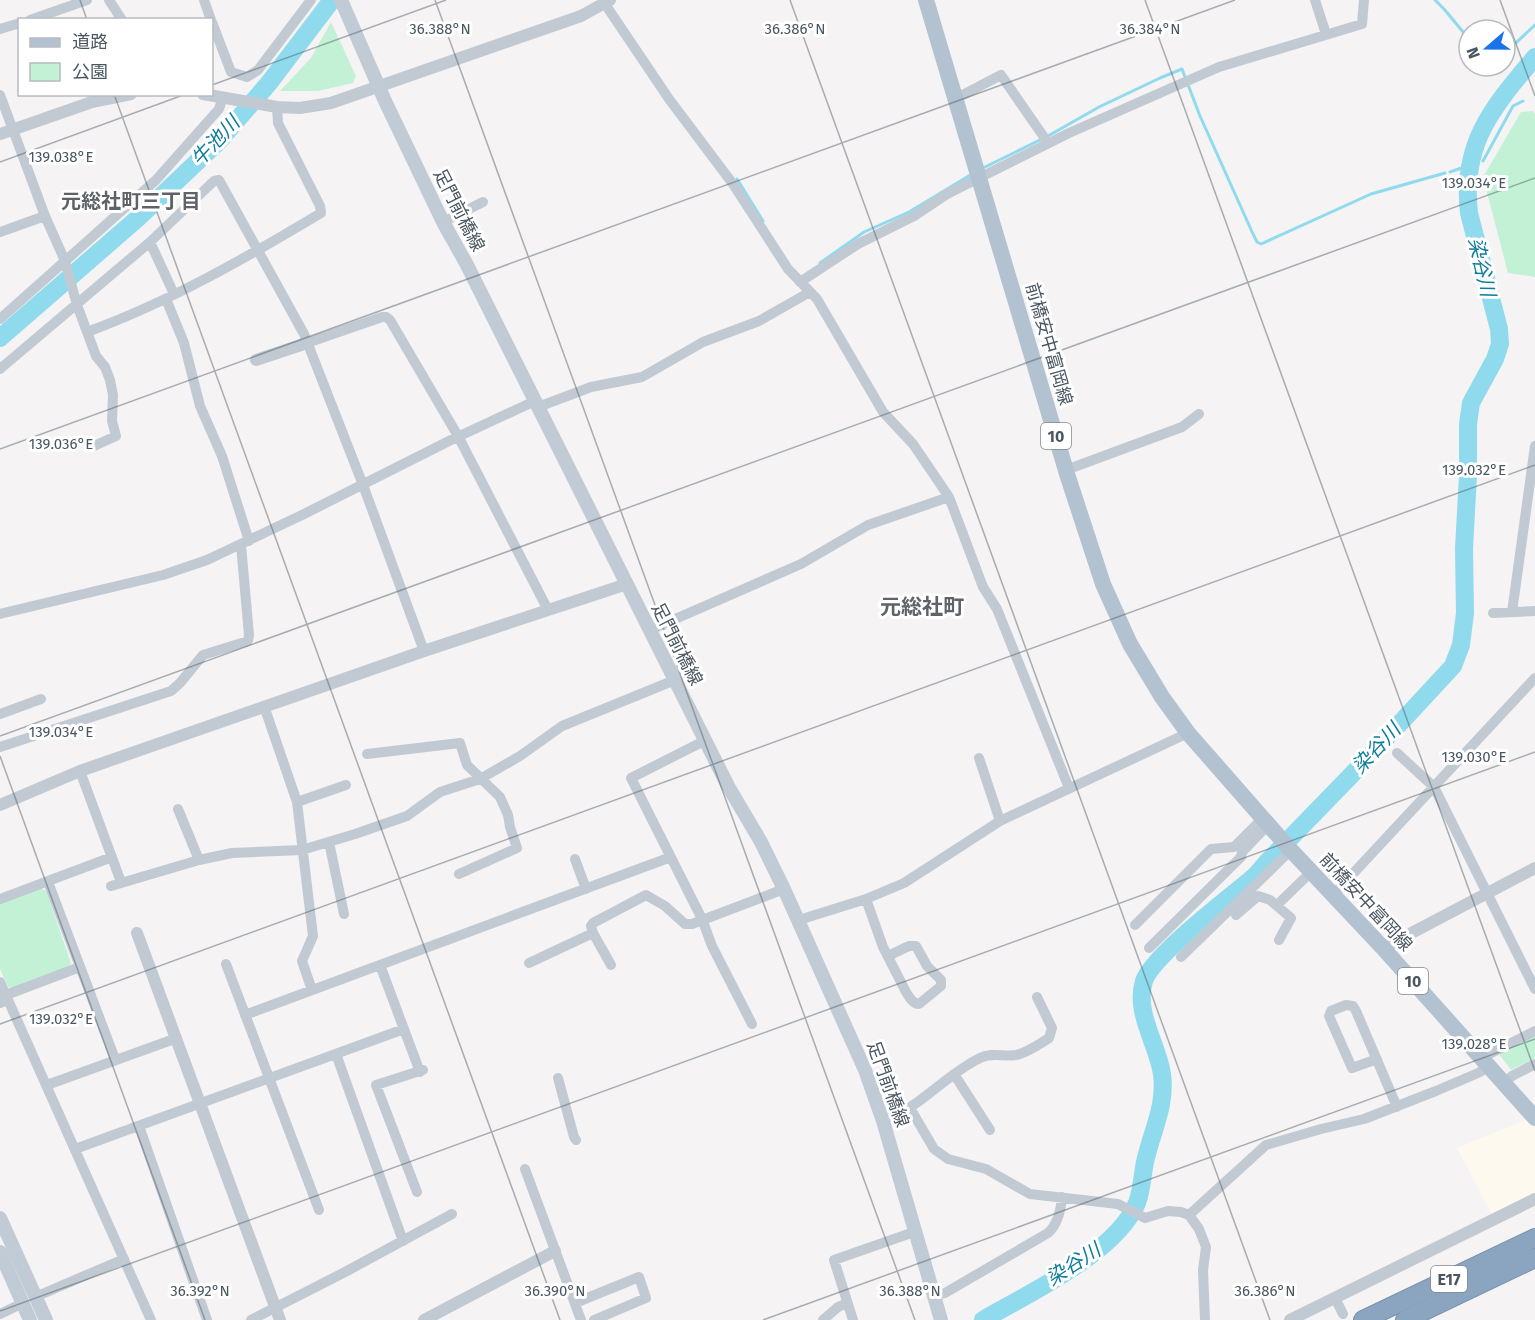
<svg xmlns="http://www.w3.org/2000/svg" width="1535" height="1320" font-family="'Fira Sans','Noto Sans JP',sans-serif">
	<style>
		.commercial { fill: #fdf9ef }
		.green { fill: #c3f1d5 }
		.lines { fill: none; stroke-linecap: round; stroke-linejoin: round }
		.stream { stroke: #90daee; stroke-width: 3 }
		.river { stroke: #90daee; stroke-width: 18 }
		.motorway-casing { stroke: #7690ad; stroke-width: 20 }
		.minor { stroke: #c1cad2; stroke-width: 10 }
		.tertiary { stroke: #c1cad2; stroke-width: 12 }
		.secondary { stroke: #c1cbd6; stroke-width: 14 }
		.primary { stroke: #b3c2d1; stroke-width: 16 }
		.motorway { stroke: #8ba5c1; stroke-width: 18 }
		.ticks { fill: none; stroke: #4a5661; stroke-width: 1.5; stroke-opacity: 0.45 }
		.labels { text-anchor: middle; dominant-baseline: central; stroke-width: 6; stroke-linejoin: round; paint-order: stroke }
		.shield { fill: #fff; stroke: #808990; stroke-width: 1.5 }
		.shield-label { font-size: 16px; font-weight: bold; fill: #4a5661 }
		.street-label { font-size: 18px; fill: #4a5661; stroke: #fff }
		.water-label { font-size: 20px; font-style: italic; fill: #0c7c9b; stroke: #fff }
		.neighbourhood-label { font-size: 20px; font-weight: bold; fill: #5f6368; stroke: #fff }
		.quarter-label { font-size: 21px; font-weight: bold; fill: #5f6368; stroke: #fff }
		.ticks-label { font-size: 15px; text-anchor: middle; fill: #4a5661; stroke: #fff; stroke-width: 6; stroke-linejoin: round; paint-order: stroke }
	</style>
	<rect width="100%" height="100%" fill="#f5f3f3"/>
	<path class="commercial" d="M1527,1119L1535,1128V1194L1492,1215L1457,1148Z"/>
	<path class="green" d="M331,22L356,76L353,83L318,91H280L311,58Z
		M1533,111L1535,114V277L1508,273L1483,177L1521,112Z
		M41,888L46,891L71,963L68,968L14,989L8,987L0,969V903Z
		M1535,1035V1058L1511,1070L1499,1054Z"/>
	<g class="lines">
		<path class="stream" d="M1435,0L1444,9L1469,39
			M1505,53L1535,25
			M1048,136L1099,107L1160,78L1182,69L1200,116L1253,234L1257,242L1261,244L1371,194L1445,173
			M1483,161L1513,106L1523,101
			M983,168L1042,139
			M1450,172L1476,163
			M737,179L763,221
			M820,263L864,232L909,212L972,174"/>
		<path class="river" d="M0,338L138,218L219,141L269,83L332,0
			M983,1320C1029,1293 1116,1253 1137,1203C1143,1187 1142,1170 1147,1154C1154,1127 1166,1103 1162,1074C1158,1045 1134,1012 1144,981C1153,955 1232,896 1256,875L1269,860L1365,761L1453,666L1461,645L1465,613L1464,548L1468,476V424L1471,403L1495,359L1500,344L1499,329L1469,213C1461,143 1493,107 1535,57"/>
		<defs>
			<path id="motorway" d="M1363,1320L1535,1238
				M1405,1320L1535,1258"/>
		</defs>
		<use href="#motorway" class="motorway-casing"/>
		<path class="minor" d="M109,0L122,20
			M204,0L211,20
			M1315,0L1326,34
			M605,4L669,99L733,184L788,269L817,299L883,412L913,444L949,497L983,587L997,609L1069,788
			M30,20L87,0
			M212,22L231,72L247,77L258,70L311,0
			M0,29L20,23
			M0,95L45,216L65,261L77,305L96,356L105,367L110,380L113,395L112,421L116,436L94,446
			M955,99L1001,75L1048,143
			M443,222L483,202
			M0,232L45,216
			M150,242L174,294
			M800,282L858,244L914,216L947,194L1069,133L1219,67L1362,24L1364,0
			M166,299L184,343L200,406L222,456L249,541
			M0,319L156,180L219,109L223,97
			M87,332C169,302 246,258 321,213L320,206L278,123L277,107
			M307,343L382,317H386L390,320L458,436L548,610
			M0,369L150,242L214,181L219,180L304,334L363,485L424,651
			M538,407L591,387L642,377L703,342L759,321L810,292
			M1066,470L1182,427L1199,414
			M1512,612L1535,446
			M1493,613L1535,611
			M0,614L163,575L207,560L302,515L451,440L535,401
			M650,630L801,564L868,525L949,497
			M264,706L297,802L313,936L302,961L312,990
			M0,714L41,699
			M706,740L631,778L702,919L712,946L752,1024
			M0,747L171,691L180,683L203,655L248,641L249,635L241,545
			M1397,753L1434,787L1535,989
			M367,754L460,743L467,765L500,797L508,815L510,827L517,848L459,874
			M979,758L1000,821
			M80,771L121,882
			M297,802L346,785
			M178,809L199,860
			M329,842L344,914
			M575,859L586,889
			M48,882L115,1059
			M111,886L199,860L232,853L302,850L355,834L407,816L440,792L480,779L520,756L562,726L675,680
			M1334,894L1535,678
			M0,899L112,857
			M866,899L883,947L906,992C909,997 913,1004 919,1004L941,986V980L927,966L916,946H909L888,956
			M1277,905L1312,871
			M1236,915L1258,896L1270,900L1291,918L1279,940
			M799,920L866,899L904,883L1000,821L1188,733
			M1135,925L1211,849L1234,847L1263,818
			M593,933L611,965
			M1149,948L1241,857L1242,852L1269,824
			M1181,957L1291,850
			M529,963L593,933L591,926L593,923L646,895L665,906L685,924H692L784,889
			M226,964L319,1210
			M380,965L420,1072
			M0,982L151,1320
			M6,995L80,967
			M245,1015L671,857
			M336,1054L403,1241
			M1483,1057L1535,1031
			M1377,1059L1352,1068L1329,1016L1331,1011L1346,1005L1353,1006L1356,1011L1397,1107
			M954,1074L990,1130
			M558,1078L574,1137L576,1140
			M1504,1083L1512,1076L1535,1064
			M47,1085L177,1038
			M910,1108L934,1149L948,1159L986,1169L1030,1194L1118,1204L1145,1218L1168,1211L1181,1212L1189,1215L1199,1229L1206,1247L1203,1270L1205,1320
			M883,1121C920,1108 945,1075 980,1058C992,1052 1003,1057 1016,1055C1026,1053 1040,1044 1049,1038L1052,1028L1037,997
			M139,1126L207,1320
			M75,1149L404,1029
			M525,1169L581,1320
			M417,1192L376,1085L423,1070
			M1189,1215L1266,1145L1321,1129L1364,1119L1436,1091L1478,1073L1490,1066
			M933,1296L945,1293L1048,1233C1058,1224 1061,1209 1062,1197
			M35,1297L124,1259
			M1335,1298L1343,1314
			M575,1303L639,1277L646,1298L594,1320
			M0,1314L23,1303
			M251,1320L347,1271L452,1214
			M823,1320L838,1307L847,1303
			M853,1320L834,1260L914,1232"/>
		<path class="tertiary" d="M203,94L277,107L300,108L331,103L581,16L610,0
			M0,134L92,102L131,94
			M256,360L307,343
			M0,805L80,771L424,651L627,584
			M137,933L280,1320
			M1383,948L1535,868
			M0,1002L7,999
			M424,1320L555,1251
			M1290,1320L1535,1199"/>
		<path class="secondary" d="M341,0L385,101L443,222L467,265L728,786L761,842L784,889L865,1070L883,1121L941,1320
			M0,1218L46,1320
			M0,1252L30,1320"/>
		<path class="primary" d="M926,0L1067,474L1103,584L1130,644L1162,697L1188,733L1288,847L1383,948L1535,1118"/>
		<use href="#motorway" class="motorway"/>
	</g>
	<path class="ticks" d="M80,0L87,20M435,0L915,1320M790,0L1270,1320M1145,0L1535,1071M1500,0L1535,96M212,85L446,0M114,94L560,1320M0,162L186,94M0,449L1235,0M0,736L1535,178M0,756L205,1320M0,1024L1535,465M0,1311L1535,752M763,1320L1535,1039"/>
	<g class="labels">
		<g class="shield">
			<rect x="1041" y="423" width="30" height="26" rx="4.5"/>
			<rect x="1398" y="968" width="30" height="26" rx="4.5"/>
			<rect x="1431" y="1266" width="36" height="26" rx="4.5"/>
		</g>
		<g class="shield-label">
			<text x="1056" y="436">10</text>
			<text x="1413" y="981">10</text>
			<text x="1449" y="1279">E17</text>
		</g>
		<g class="street-label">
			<text transform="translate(459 210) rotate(63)">足門前橋線</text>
			<text transform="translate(1049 344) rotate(74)">前橋安中富岡線</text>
			<text transform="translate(677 644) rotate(63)">足門前橋線</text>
			<text transform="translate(1366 902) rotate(47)">前橋安中富岡線</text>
			<text transform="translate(888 1084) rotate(70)">足門前橋線</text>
		</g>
		<g class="water-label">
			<text transform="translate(215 141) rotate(-47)">牛池川</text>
			<text transform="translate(1482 267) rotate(77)">染谷川</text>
			<text transform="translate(1376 748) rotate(-47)">染谷川</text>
			<text transform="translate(1073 1264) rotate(-33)">染谷川</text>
		</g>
		<g class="neighbourhood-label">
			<text x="131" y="201">元総社町三丁目</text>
		</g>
		<g class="quarter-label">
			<text x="922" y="607">元総社町</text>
		</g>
	</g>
	<g class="ticks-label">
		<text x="440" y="34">36.388°N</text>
		<text x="795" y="34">36.386°N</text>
		<text x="1150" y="34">36.384°N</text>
		<text x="61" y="162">139.038°E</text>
		<text x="1474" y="188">139.034°E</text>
		<text x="61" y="449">139.036°E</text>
		<text x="1474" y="475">139.032°E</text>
		<text x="61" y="737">139.034°E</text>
		<text x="1474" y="762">139.030°E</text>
		<text x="61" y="1024">139.032°E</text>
		<text x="1474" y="1049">139.028°E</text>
		<text x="200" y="1296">36.392°N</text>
		<text x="555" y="1296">36.390°N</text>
		<text x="910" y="1296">36.388°N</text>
		<text x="1265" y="1296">36.386°N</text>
	</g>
	<rect x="18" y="18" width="195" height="78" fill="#ffffff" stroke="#b7bbc0" stroke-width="1.5"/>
	<rect x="30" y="38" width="30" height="9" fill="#b3c2d1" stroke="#b7bbc0" stroke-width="1.5"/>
	<text x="72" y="48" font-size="18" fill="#4a5661">道路</text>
	<rect x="30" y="63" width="30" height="18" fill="#c3f1d5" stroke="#b7bbc0" stroke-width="1.5"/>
	<text x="72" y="78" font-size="18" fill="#4a5661">公園</text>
	<g transform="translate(1487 48) rotate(250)"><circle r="28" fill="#ffffff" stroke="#b7bbc0" stroke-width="1.5"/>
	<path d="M0-4.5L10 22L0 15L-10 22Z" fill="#1a73e8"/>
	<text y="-9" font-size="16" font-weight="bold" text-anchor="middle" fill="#4a5661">N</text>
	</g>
</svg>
